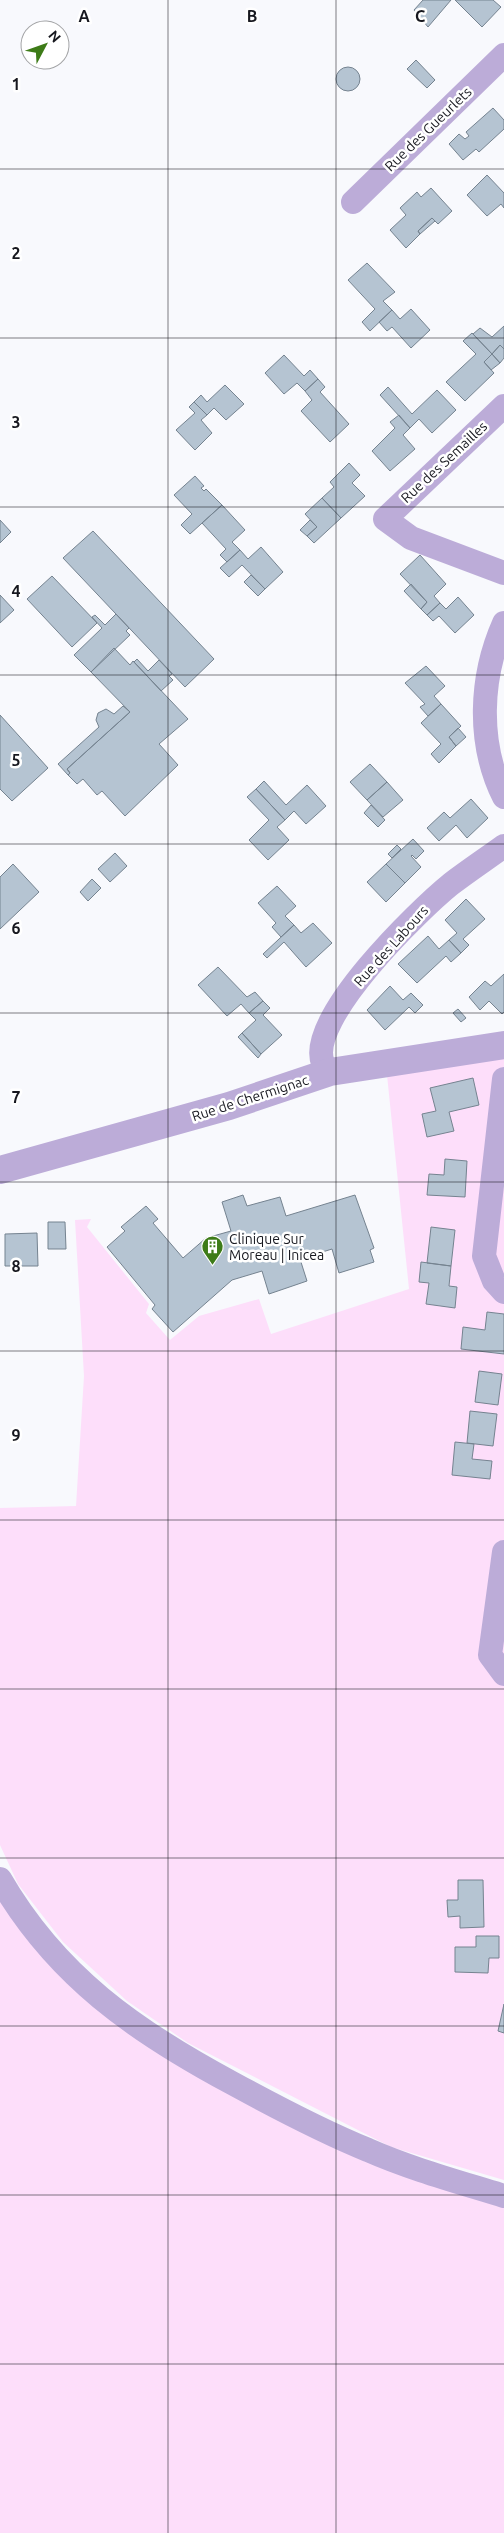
<svg xmlns="http://www.w3.org/2000/svg" width="504" height="2533" font-family="Ubuntu,sans-serif">
	<style>
		.green { fill: #fddefa }
		.building { fill: #b5c4d2; stroke: #758390 }
		.lines { fill: none; stroke-linecap: round; stroke-linejoin: round }
		.minor { stroke: #bcacd8; stroke-width: 24 }
		.tertiary { stroke: #bcacd8; stroke-width: 28 }
		.grid { fill: none; stroke: #17181f; stroke-width: 1; stroke-opacity: 0.55 }
		.labels { text-anchor: middle; dominant-baseline: central; stroke-width: 5; stroke-linejoin: round; paint-order: stroke }
		.street-label { font-size: 14px; fill: #17181f; stroke: #fff }
		.poi-label { font-size: 14px; fill: #17181f; stroke: #fff; text-anchor: start }
		.grid-label { font-size: 16px; text-anchor: middle; font-weight: bold; fill: #17181f; stroke: #fff; stroke-width: 5; stroke-linejoin: round; paint-order: stroke }
	</style>
	<rect width="100%" height="100%" fill="#f8f9fd"/>
	<path class="green" d="M504,1057V2180L391,2147L188,2043L127,2001L63,1942L18,1884L0,1845V1508L76,1506L84,1376L75,1220L91,1219L87,1227L149,1304L146,1313L170,1340L199,1316L259,1299L271,1334L409,1289L387,1075Z
		M0,1890L176,2059L504,2204V2533H0Z"/>
	<path class="building" d="M423,0H451L428,27L414,10Z
		M455,0H493L501,7L482,27Z
		M416,60L435,80L427,88L407,69Z
		M336 79a12 12 0 1 1 24 0a12 12 0 1 1-24 0Z
		M493,108L504,120V129L479,152L476,149L463,160L449,144L459,134L465,139L469,136L466,132Z
		M487,175L504,193V208L501,204L487,216L467,195Z
		M431,188L452,211L438,224L432,218L418,231L420,234L406,248L390,230L406,215L400,208L417,192L421,197Z
		M432,218L435,221L420,234L418,231Z
		M367,263L395,292L383,301L392,310L370,331L362,322L375,309L348,280Z
		M411,309L430,330L411,348L392,327L387,331L379,322L392,310L400,319Z
		M504,326V349L500,345L492,354L473,334L480,328L492,337Z
		M472,333L492,354L484,362L494,373L465,401L446,382L476,354L463,341Z
		M500,345L504,349V358L500,363L492,354Z
		M492,354L500,363L491,370L484,362Z
		M284,355L304,376L310,370L318,379L305,391L297,383L284,394L265,373Z
		M318,379L325,387L320,392L349,424L330,442L301,411L312,400L305,391Z
		M225,385L244,404L226,420L214,408L207,415L194,402L201,395L207,402Z
		M388,387L412,414L437,390L456,410L432,433L419,419L410,428L380,395Z
		M194,402L207,415L201,420L212,433L195,450L176,430L195,413L189,407Z
		M399,415L410,428L403,435L415,449L390,471L372,451L395,428L390,422Z
		M349,463L360,475L352,483L365,496L341,518L322,498L334,487L330,482Z
		M195,476L204,486L201,488L204,491L206,489L222,505L190,534L181,525L192,514L174,495Z
		M322,498L341,518L314,543L307,536L317,527L305,514Z
		M222,505L245,530L232,542L240,550L227,562L220,555L226,549L202,523Z
		M0,520L11,532L0,543Z
		M310,520L317,527L307,536L300,530Z
		M93,531L214,659L185,687L63,558Z
		M261,547L283,572L265,589L242,565L229,577L220,568L240,550L248,559Z
		M420,555L446,584L434,596L440,603L427,615L421,609L427,602L400,574Z
		M251,575L265,589L258,596L244,582Z
		M52,576L97,623L72,647L27,599Z
		M411,584L427,602L421,609L404,591Z
		M0,595L14,610L0,623Z
		M458,597L474,615L455,633L439,616L433,621L427,615L440,603L446,609Z
		M116,614L129,628L126,631L130,635L91,672L74,655L102,628L92,617L95,615L105,625Z
		M114,648L130,665L133,661L188,719L159,744L178,765L125,816L102,791L97,795L83,779L77,784L68,775L70,773L67,769L130,712L91,672Z
		M137,659L148,671L159,660L172,674L169,676L173,680L161,691L134,662Z
		M426,666L445,686L434,696L441,704L428,716L420,707L425,704L405,683Z
		M441,704L461,726L449,737L456,746L439,763L431,754L441,744L421,723Z
		M123,706L130,712L67,769L70,773L68,775L58,764L99,727L96,720L98,713L106,709L114,714Z
		M0,715L48,768L12,801L0,789Z
		M458,728L466,737L456,746L449,737Z
		M370,764L387,782L367,800L350,782Z
		M264,781L286,805L307,785L326,806L306,824L294,811L285,820L256,789Z
		M387,782L403,800L383,817L367,800Z
		M256,789L285,820L277,827L289,840L268,860L249,840L269,820L247,797Z
		M471,799L488,818L467,838L456,825L439,841L427,828L444,812L450,818Z
		M371,805L385,820L378,827L364,813Z
		M413,839L424,851L416,859L412,855L411,856L421,867L405,883L386,864Z
		M397,845L401,849L392,858L388,854Z
		M115,853L127,866L110,882L98,869Z
		M13,864L39,892L0,929V877Z
		M386,864L405,883L386,902L367,882Z
		M92,879L101,888L88,901L80,892Z
		M277,886L296,906L285,916L294,925L281,937L272,927L276,923L258,903Z
		M466,899L485,919L463,939L469,945L461,953L449,940L457,933L445,920Z
		M313,923L332,943L306,967L284,942L267,958L263,954L294,925L301,933Z
		M428,936L439,949L449,940L461,953L451,962L446,956L417,983L398,964Z
		M218,967L247,997L255,992L263,1001L249,1013L241,1004L227,1016L198,985Z
		M504,974V1012L502,1014L489,1001L480,1010L469,997L485,981L491,986Z
		M390,986L403,1000L411,993L423,1005L415,1013L409,1007L385,1030L367,1010Z
		M263,1001L270,1008L263,1015L282,1035L261,1054L242,1033L256,1020L249,1013Z
		M458,1009L466,1018L461,1022L453,1013Z
		M242,1033L261,1054L258,1058L238,1037Z
		M473,1078L479,1105L449,1112L454,1131L427,1137L422,1114L436,1111L430,1088Z
		M445,1159L467,1161L465,1197L427,1195L429,1174L444,1175Z
		M243,1195L247,1206L280,1197L286,1216L355,1195L374,1248L370,1250L374,1262L339,1273L332,1249L300,1259L307,1281L269,1294L262,1271L232,1280L173,1332L152,1309L155,1305L107,1247L125,1231L121,1227L146,1206L158,1219L153,1223L183,1258L206,1238L231,1231L222,1202Z
		M48,1222H65L66,1249H48Z
		M431,1227L455,1230L451,1266L427,1263Z
		M37,1233L38,1266H5V1234Z
		M421,1262L451,1266L449,1286L457,1287L455,1308L426,1304L429,1283L419,1282Z
		M487,1312L504,1314V1354L461,1349L463,1327L485,1330Z
		M479,1371L502,1374L498,1405L475,1402Z
		M470,1411L497,1414L493,1446L467,1443Z
		M455,1442L474,1444L472,1459L492,1461L490,1479L452,1475Z
		M458,1880H483L484,1927L460,1928V1916L448,1917L447,1900H458Z
		M476,1936H499V1958H489L488,1973L455,1972V1947H476Z
		M504,2004V2033L498,2031Z"/>
	<g class="lines">
		<path class="minor" d="M353,202L504,55
			M504,406L385,519L411,538L504,573
			M504,623C480,677 477,743 504,797
			M330,1072C328,1070 324,1066 323,1063C305,1020 420,909 451,884C468,871 486,859 504,846
			M504,1079L484,1256L494,1281L504,1292
			M504,1552L490,1655L504,1674
			M0,1879C56,1976 135,2031 232,2083C276,2107 321,2131 368,2150C411,2169 459,2182 504,2196"/>
		<path class="tertiary" d="M0,1170L229,1106L330,1072L504,1045"/>
	</g>
	<path class="grid" d="M168,0V2533M336,0V2533M0,169H504M0,338H504M0,507H504M0,675H504M0,844H504M0,1013H504M0,1182H504M0,1351H504M0,1520H504M0,1689H504M0,1858H504M0,2026H504M0,2195H504M0,2364H504"/>
	<defs>
		<symbol id="building-pin" viewBox="-11 -11 22 30"><path d="M0 17L-7.5 6A9.5 9.5 0 1 1 7.5 6Z" fill="#3d7b18" stroke="#fff"/><path d="M-4-6H4V6H1V3H-1V6H-4ZM-2.5-4.3h1.7v1.8h-1.7ZM.8-4.3h1.7v1.8H.8ZM-2.5-1h1.7V.8h-1.7ZM.8-1h1.7V.8H.8Z" fill="#fff"/></symbol>
	</defs>
	<g fill-rule="evenodd">
		<use href="#building-pin" x="200" y="1234" width="25" height="34"/>
	</g>
	<g class="labels">
		<g class="street-label">
			<text transform="translate(428 129) rotate(-44)">Rue des Gueurlets</text>
			<text transform="translate(444 462) rotate(-43)">Rue des Semailles</text>
			<text transform="translate(391 946) rotate(-48)">Rue des Labours</text>
			<text transform="translate(250 1098) rotate(-18)">Rue de Chermignac</text>
		</g>
		<g class="poi-label">
			<text x="229" y="1239">Clinique Sur<tspan x="229" dy="16">Moreau | Inicea</tspan></text>
		</g>
	</g>
	<g class="grid-label">
		<text x="84" y="22">A</text>
		<text x="252" y="22">B</text>
		<text x="420" y="22">C</text>
		<text x="16" y="90">1</text>
		<text x="16" y="259">2</text>
		<text x="16" y="428">3</text>
		<text x="16" y="597">4</text>
		<text x="16" y="766">5</text>
		<text x="16" y="934">6</text>
		<text x="16" y="1103">7</text>
		<text x="16" y="1272">8</text>
		<text x="16" y="1441">9</text>
	</g>
	<g transform="translate(45 45) rotate(49)"><circle r="24" fill="#ffffff" stroke="#a2a3a5"/>
	<path d="M0-4L9 19L0 12L-9 19Z" fill="#3d7b18"/>
	<text y="-8" font-size="14" font-weight="bold" text-anchor="middle" fill="#17181f">N</text>
	</g>
</svg>
